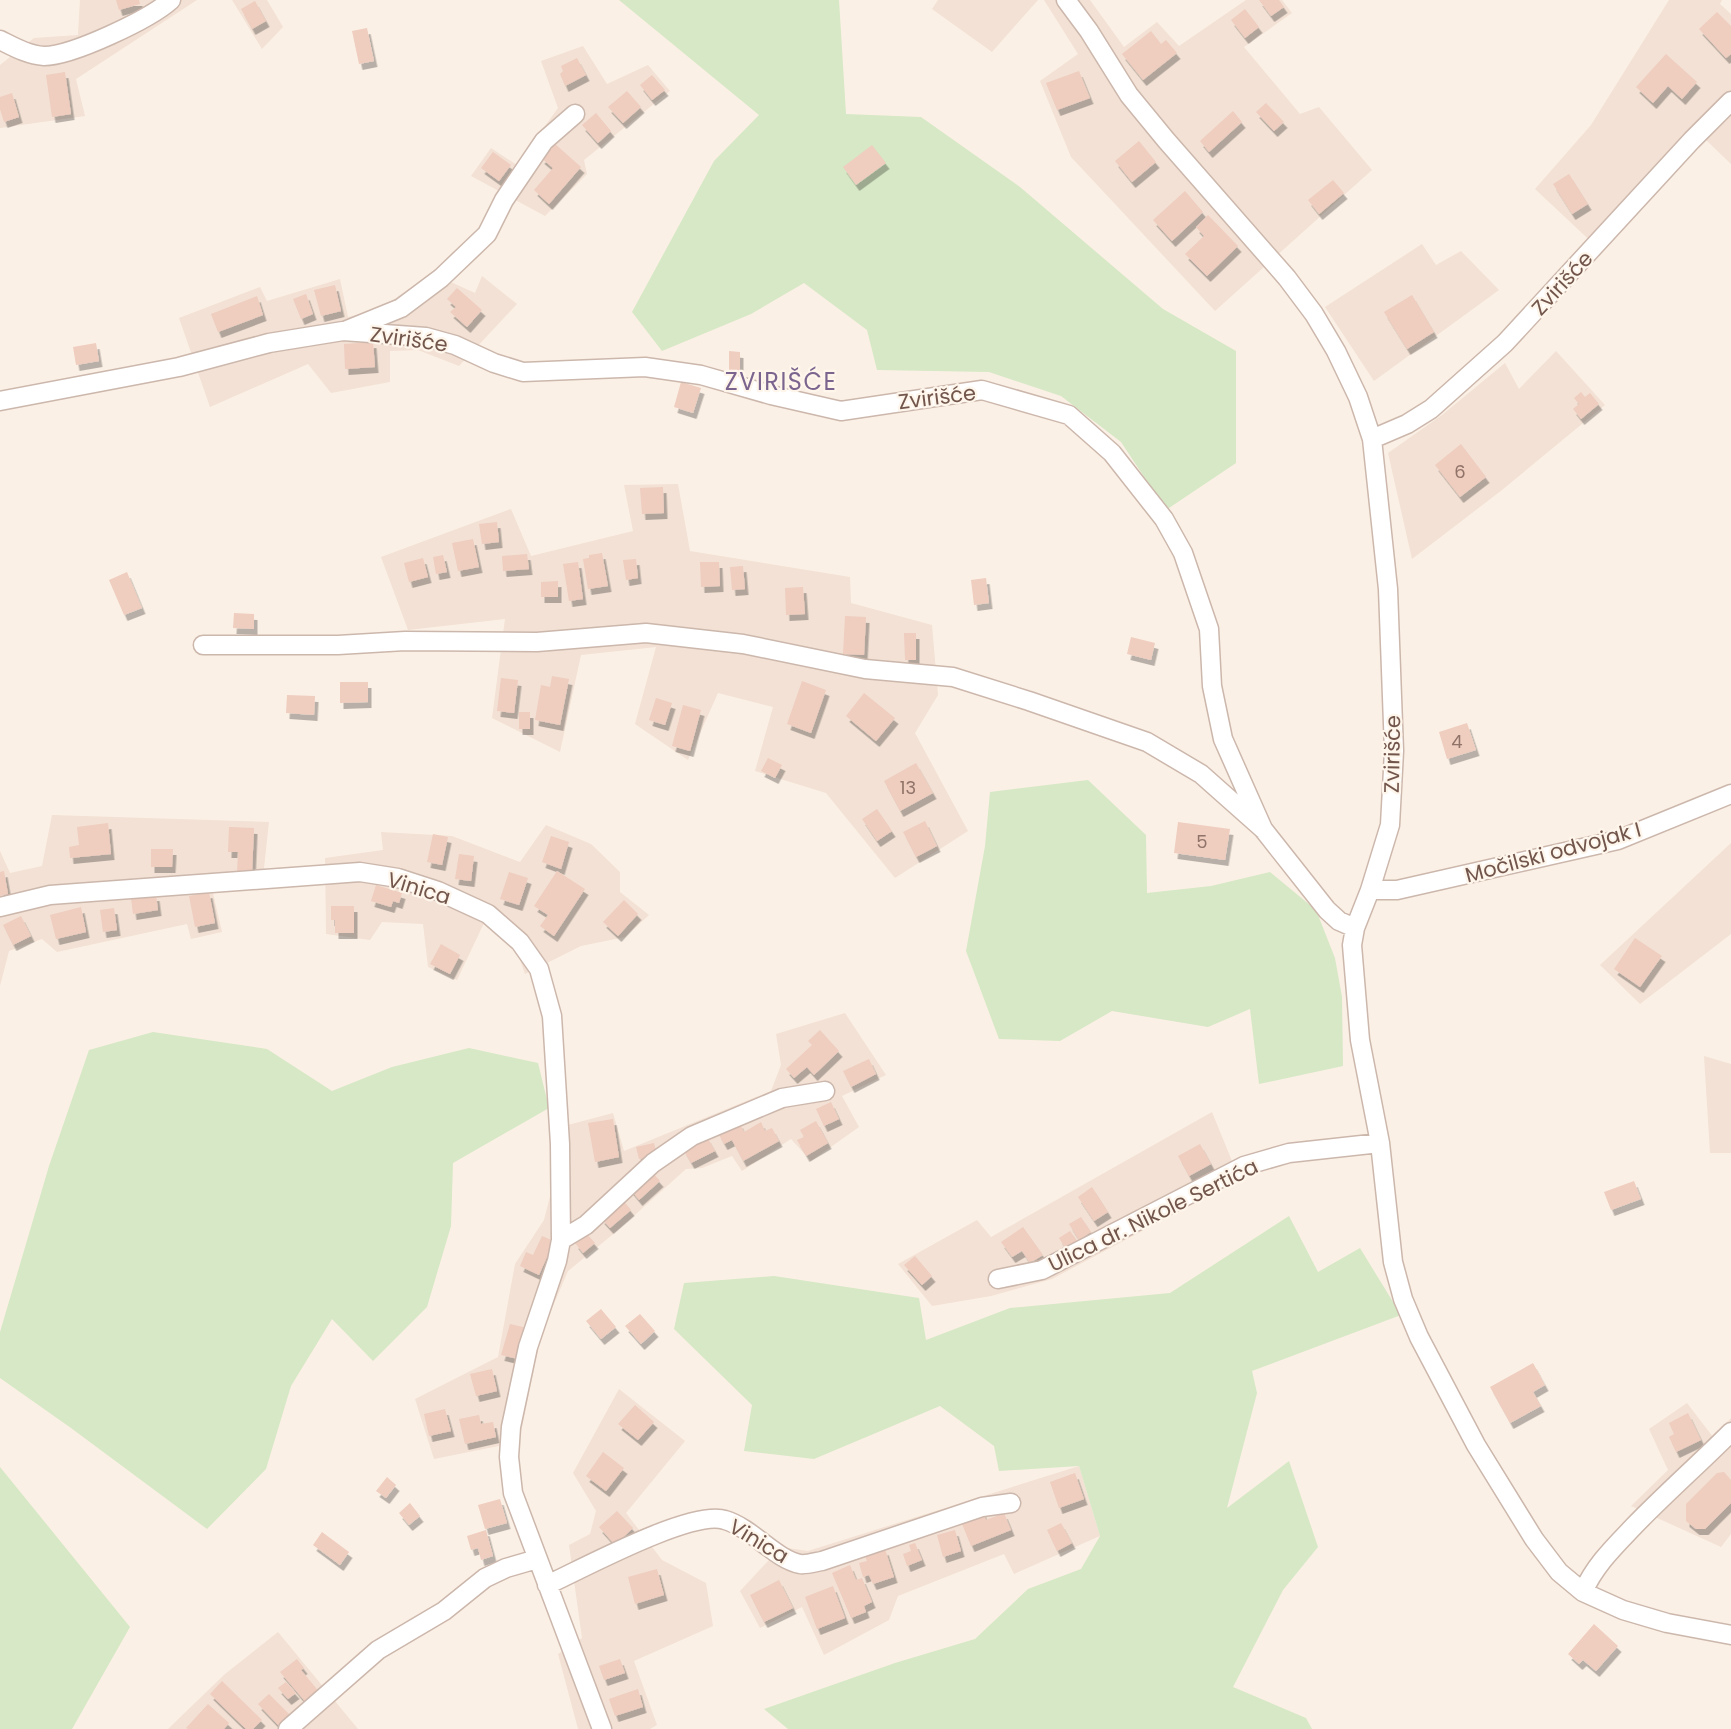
<svg xmlns="http://www.w3.org/2000/svg" width="1731" height="1729" font-family="Poppins,sans-serif">
	<style>
		.residential { fill: #f2e1d4 }
		.green { fill: #d6e8c5 }
		.building { fill: #efcdbf; filter: url(#shadow) }
		.lines { fill: none; stroke-linecap: round; stroke-linejoin: round }
		.minor-casing { stroke: #ccb7ac; stroke-width: 21 }
		.minor { stroke: #fff; stroke-width: 18 }
		.labels { text-anchor: middle; dominant-baseline: central; stroke-width: 4.5; stroke-linejoin: round; paint-order: stroke }
		.number-label { font-size: 18px; fill: #917469 }
		.street-label { font-size: 21px; fill: #72564c; stroke: #fef5eb }
		.quarter-label { font-size: 24px; letter-spacing: 1.5px; fill: #7b648e; stroke: #fef5eb }
	</style>
	<defs>
		<filter id="shadow"><feDropShadow dx="3.5" dy="6" stdDeviation="0" flood-color="#0004"/></filter>
	</defs>
	<rect width="100%" height="100%" fill="#fbf0e5"/>
	<path class="residential" d="M80,0H197L76,79L85,116L0,128V65L34,38L78,35Z
		M232,0H267L283,27L262,49Z
		M938,0H1038L992,52L932,9Z
		M1044,0H1090L1124,47L1157,22L1179,46L1246,0H1282L1292,13L1244,47L1300,114L1319,107L1372,170L1215,311L1071,157L1040,81L1078,54Z
		M1669,0H1722L1720,4L1731,14V164L1705,139L1599,249L1535,189L1591,125Z
		M583,46L607,84L648,65L670,91L584,160L587,174L545,216L471,176L491,148L517,165L558,108L541,61Z
		M1422,244L1436,265L1461,251L1499,290L1374,381L1325,307Z
		M431,273L475,293L482,276L517,304L459,366L418,350L390,351V382L331,393L308,364L210,407L179,318L260,287L267,301L340,279L348,317L379,310Z
		M1556,351L1605,405L1502,490L1412,559L1388,453L1442,415L1505,363L1519,389Z
		M678,484L690,551L850,577L851,603L932,625L938,695L915,733L968,831L895,878L826,793L755,771L773,707L718,693L688,760L635,724L656,647L581,655L560,752L492,718L505,619L408,630L381,557L511,509L531,556L633,531L624,485Z
		M52,815L269,822L262,886L212,889L222,932L191,939L187,924L57,952L42,939L9,951L0,986V851L10,873L42,866Z
		M546,825L591,844L620,872V892L649,915L625,937L581,946L525,974L515,946L484,923L457,980L428,967L423,924L382,922L370,940L326,934L325,858L383,850L381,832L452,836L520,862Z
		M1731,843V934L1640,1004L1600,965Z
		M845,1013L886,1075L842,1096L859,1127L811,1161L791,1139L742,1171L732,1156L702,1168L686,1169L617,1231L568,1271L541,1334L519,1442L434,1459L415,1399L498,1357L515,1264L544,1220L568,1125L613,1113L624,1151L771,1091L781,1065L776,1034Z
		M1704,1056L1731,1064V1153H1710Z
		M1212,1112L1236,1171L1189,1206L1052,1279L991,1296L932,1306L898,1264L977,1220L991,1237Z
		M619,1389L685,1441L626,1513L662,1560L706,1583L713,1626L634,1661L657,1725L650,1729H578L558,1654L582,1638L569,1545L590,1534L596,1511L573,1473Z
		M1687,1403L1713,1437L1731,1418V1534L1721,1547L1631,1506L1668,1470L1649,1429Z
		M1079,1466L1100,1536L1014,1574L1004,1554L898,1596L889,1620L824,1655L802,1607L760,1628L740,1591L781,1547L808,1551Z
		M278,1632L358,1729H168L225,1674Z"/>
	<path class="green" d="M619,0H839L846,114L921,117L1020,187L1163,309L1236,351V463L1166,510L1121,442L1061,396L989,372L877,370L867,330L804,283L751,314L662,351L632,312L714,161L759,115Z
		M1088,780L1146,835L1147,893L1211,886L1270,872L1316,910L1335,958L1342,997L1343,1066L1259,1084L1250,1009L1208,1027L1112,1011L1060,1041L999,1039L966,951L985,846L990,792Z
		M153,1032L267,1049L332,1091L392,1067L469,1048L538,1063L549,1108L453,1163L451,1226L427,1307L373,1361L332,1319L291,1386L266,1469L207,1529L71,1428L0,1378V1332L49,1166L89,1050Z
		M1289,1216L1318,1272L1360,1248L1401,1315L1252,1371L1257,1393L1227,1508L1289,1461L1318,1547L1283,1590L1233,1687L1306,1718L1312,1729H788L764,1709L895,1663L975,1639L1028,1589L1081,1569L1100,1536L1079,1466L999,1471L994,1446L940,1406L814,1459L744,1451L752,1405L674,1329L684,1283L774,1276L919,1298L926,1340L1010,1308L1170,1293Z
		M0,1467L130,1627L72,1729H0Z"/>
	<path class="building" d="M116,0H139L140,4L119,10Z
		M1259,0H1279L1284,7L1271,16Z
		M255,1L266,21L252,29L241,9Z
		M1245,9L1259,27L1245,38L1231,20Z
		M1717,12L1731,26V54L1726,58L1699,29Z
		M367,28L374,61L359,64L352,31Z
		M1151,31L1161,44L1166,40L1177,53L1143,80L1122,54Z
		M1666,54L1697,82L1682,99L1668,86L1653,103L1636,87Z
		M577,58L586,75L565,86L560,74L563,71L561,66Z
		M1079,71L1090,98L1057,110L1046,83Z
		M65,72L71,114L52,117L46,75Z
		M652,75L665,90L652,100L640,85Z
		M627,91L641,107L623,123L608,107Z
		M12,93L19,117L4,122L0,109V97Z
		M1266,103L1284,122L1274,131L1256,112Z
		M1233,111L1242,122L1209,152L1200,141Z
		M596,113L611,131L598,143L582,125Z
		M1139,141L1156,162L1132,182L1115,161Z
		M554,143L581,167L549,204L534,190L553,168L541,158Z
		M872,145L886,163L856,185L843,167Z
		M493,152L511,165L499,181L481,168Z
		M1569,174L1588,204L1572,214L1553,184Z
		M1333,180L1344,193L1319,214L1308,200Z
		M1185,191L1203,212L1172,241L1153,220Z
		M1208,215L1238,246L1207,276L1185,254L1204,236L1196,227Z
		M335,285L341,311L321,316L314,290Z
		M457,288L482,310L467,327L450,312L456,307L447,299Z
		M306,294L313,314L301,319L293,299Z
		M1412,295L1434,332L1407,349L1384,312Z
		M257,296L263,315L218,332L211,314Z
		M373,342L375,367L345,369L344,344Z
		M96,343L99,361L76,365L73,347Z
		M729,351L740,352V373L729,372Z
		M681,382L701,388L693,413L674,407Z
		M1581,392L1585,397L1590,393L1599,404L1581,419L1573,409L1579,404L1574,398Z
		M1461,444L1486,477L1460,497L1435,465Z
		M663,487L664,513L642,514L640,488Z
		M497,522L499,542L482,544L479,524Z
		M473,539L479,567L458,571L452,543Z
		M602,553L608,586L588,589L583,559L589,558V555Z
		M527,554L529,569L503,571L502,556Z
		M443,555L447,572L436,574L433,557Z
		M423,558L428,577L409,582L404,563Z
		M636,559L638,578L626,580L623,560Z
		M578,562L583,599L569,601L563,564Z
		M700,562H719L720,586L701,587Z
		M743,566L745,589L732,590L730,567Z
		M127,572L142,608L124,615L109,580Z
		M986,578L989,603L974,605L971,580Z
		M558,581V597H541V582Z
		M803,587L805,614L786,615L785,588Z
		M234,613L254,614V629L233,628Z
		M845,616L866,617L864,655L843,654Z
		M904,633H916V660H905Z
		M1131,637L1155,643L1151,660L1127,654Z
		M552,676L569,679L560,725L535,720L541,685L550,687Z
		M501,678L518,680L514,713L497,711Z
		M802,681L826,690L811,733L787,724Z
		M340,682H368V702L340,703Z
		M864,693L895,718L876,741L846,716Z
		M287,695L315,696L314,715L286,713Z
		M656,698L672,703L665,725L649,720Z
		M683,705L701,710L690,751L672,746Z
		M519,712H530V729H519Z
		M1467,723L1476,750L1447,759L1439,732Z
		M768,758L782,765L775,778L761,771Z
		M916,763L933,793L900,811L884,781Z
		M877,809L892,831L877,841L862,819Z
		M925,821L937,846L916,857L903,832Z
		M1178,822L1230,829L1225,860L1174,853Z
		M108,823L111,854L70,858L69,847L79,845L77,827Z
		M229,827L254,828L252,874H237L238,852H228Z
		M433,834L448,837L442,865L427,862Z
		M551,836L569,842L561,869L542,862Z
		M151,849H173L172,867H151Z
		M459,854L474,856L471,881L455,879Z
		M4,871L8,894L0,896V872Z
		M557,871L585,889L554,936L540,926L548,915L534,906Z
		M509,872L528,878L519,905L500,899Z
		M376,885L402,893L399,903L393,901L391,907L371,901Z
		M209,892L215,923L195,927L189,896Z
		M156,895L158,910L133,914L131,898Z
		M624,900L638,914L618,936L603,922Z
		M331,906H354V933H335V920H331Z
		M81,907L86,932L56,939L50,915Z
		M114,908L117,930L103,932L100,910Z
		M21,916L31,936L13,945L3,925Z
		M1635,938L1662,956L1640,987L1614,969Z
		M441,944L460,955L450,974L430,964Z
		M820,1030L839,1051L814,1075L807,1067L794,1078L786,1069L812,1045L808,1041Z
		M869,1059L876,1074L851,1087L843,1071Z
		M831,1102L839,1119L824,1126L816,1109Z
		M613,1119L619,1157L595,1162L588,1123Z
		M816,1121L828,1143L806,1156L797,1140L804,1137L800,1130Z
		M739,1122L744,1132L761,1122L765,1131L772,1128L779,1141L743,1161L732,1140L724,1144L718,1133Z
		M707,1137L715,1151L691,1163L683,1149Z
		M654,1143L657,1155L639,1159L636,1147Z
		M1200,1144L1211,1164L1189,1176L1178,1156Z
		M651,1171L660,1181L639,1200L630,1189Z
		M1634,1181L1641,1199L1611,1210L1604,1192Z
		M1092,1187L1108,1212L1094,1221L1078,1197Z
		M622,1199L631,1210L610,1228L601,1218Z
		M1081,1217L1091,1232L1079,1240L1069,1224Z
		M1023,1227L1043,1255L1030,1263L1022,1251L1012,1257L1001,1242Z
		M1070,1231L1081,1246L1069,1254L1059,1238Z
		M586,1233L595,1243L583,1253L575,1243Z
		M542,1236L554,1241L539,1275L520,1266L526,1252L533,1255Z
		M915,1256L932,1276L922,1285L904,1265Z
		M601,1309L616,1327L601,1339L586,1321Z
		M640,1314L655,1331L641,1344L625,1326Z
		M510,1324L527,1328L518,1359L501,1355Z
		M1533,1363L1545,1385L1533,1392L1541,1406L1510,1423L1490,1387Z
		M492,1369L497,1391L476,1396L470,1374Z
		M635,1405L654,1422L638,1440L618,1424Z
		M445,1409L451,1431L429,1436L424,1414Z
		M1688,1413L1701,1440L1676,1452L1669,1437L1674,1434L1669,1423Z
		M479,1415L481,1424L493,1422L496,1437L465,1444L459,1419Z
		M603,1452L624,1468L606,1491L586,1476Z
		M1724,1472L1731,1480V1503L1705,1529H1696L1686,1521V1504L1717,1473Z
		M1075,1473L1084,1499L1059,1508L1050,1482Z
		M387,1477L396,1485L386,1498L376,1491Z
		M500,1499L507,1523L485,1529L478,1505Z
		M410,1503L420,1516L409,1525L399,1513Z
		M982,1510L986,1520L1004,1513L1011,1530L971,1546L960,1519Z
		M617,1511L633,1528L615,1545L599,1527Z
		M1061,1523L1072,1543L1057,1551L1047,1530Z
		M486,1530L493,1556L481,1560L478,1548L471,1550L467,1536Z
		M955,1530L961,1551L943,1557L937,1535Z
		M322,1532L349,1552L340,1565L313,1545Z
		M915,1543L922,1560L907,1566L903,1554L911,1551L909,1545Z
		M885,1549L894,1577L873,1584L869,1575L863,1577L859,1563L867,1561L865,1556Z
		M850,1565L856,1580L862,1578L872,1602L864,1606L866,1612L851,1618L832,1573Z
		M657,1569L664,1595L635,1604L628,1577Z
		M779,1580L793,1608L764,1622L750,1595Z
		M833,1586L845,1618L817,1629L805,1597Z
		M1594,1624L1618,1646L1596,1671L1583,1660L1579,1664L1568,1654Z
		M297,1659L304,1668L301,1670L321,1694L308,1705L280,1672Z
		M620,1659L625,1673L604,1680L599,1666Z
		M222,1681L262,1720L253,1729H246L210,1694Z
		M286,1682L296,1693L288,1699L278,1688Z
		M638,1689L643,1707L615,1716L609,1699Z
		M269,1694L290,1715L279,1726L258,1704Z
		M208,1704L229,1723L224,1729H188L186,1728Z"/>
	<g class="lines">
		<defs>
			<path id="minor" d="M1066,0L1089,31L1129,95L1166,140L1287,278L1314,314L1336,351L1358,397L1372,439L1388,589L1394,751L1390,825L1370,890L1355,928L1352,945L1360,1040L1380,1143L1393,1262L1403,1299L1419,1337L1476,1445L1534,1539L1559,1572L1583,1592L1623,1610L1667,1623L1731,1635
				M0,40C14,47 28,55 44,56C72,56 150,19 171,0
				M347,330L401,308L441,278L487,234L504,200L544,141L575,114
				M0,401L179,367L269,343L343,331L426,337L455,345L494,363L523,372L645,367L701,375L771,395L841,411L982,390L1069,415L1112,453L1164,519L1183,553L1209,629L1212,686L1223,739L1263,829
				M1372,439L1407,424L1431,409L1505,343L1692,140L1731,101
				M203,645H338L405,641L537,642L646,633L743,644L865,669L953,677L1029,701L1147,742L1201,774L1263,829L1327,910L1339,921L1355,928
				M1370,890H1397L1618,840L1731,794
				M0,907L50,895L360,872L398,878L438,891L488,914L520,942L539,969L552,1016L560,1144L561,1240L557,1261L528,1347L511,1427L509,1457L513,1493L602,1729
				M561,1240L586,1225L653,1163L692,1136L782,1098L825,1091
				M998,1279L1042,1270L1244,1166L1289,1153L1380,1143
				M547,1585C582,1569 692,1509 725,1520C752,1528 775,1559 800,1564C806,1565 816,1562 822,1561L982,1507L1011,1503
				M1583,1592C1595,1565 1614,1547 1634,1526C1665,1494 1699,1464 1731,1432
				M288,1729L378,1650L444,1611L485,1578L506,1568L537,1559"/>
		</defs>
		<use href="#minor" class="minor-casing"/>
		<use href="#minor" class="minor"/>
	</g>
	<g class="labels">
		<g class="number-label">
			<text x="1460" y="471">6</text>
			<text x="1457" y="741">4</text>
			<text x="908" y="787">13</text>
			<text x="1202" y="841">5</text>
		</g>
		<g class="street-label">
			<text transform="translate(1562 283) rotate(-47)">Zvirišće</text>
			<text transform="translate(409 339) rotate(8)">Zvirišće</text>
			<text transform="translate(937 397) rotate(-7)">Zvirišće</text>
			<text transform="translate(1392 754) rotate(-89)">Zvirišće</text>
			<text transform="translate(1553 852) rotate(-15)">Močilski odvojak I</text>
			<text transform="translate(419 888) rotate(17)">Vinica</text>
			<text transform="translate(1153 1215) rotate(-26)">Ulica dr. Nikole Sertića</text>
			<text transform="translate(759 1541) rotate(31)">Vinica</text>
		</g>
		<g class="quarter-label">
			<text x="781" y="381">ZVIRIŠĆE</text>
		</g>
	</g>
</svg>
